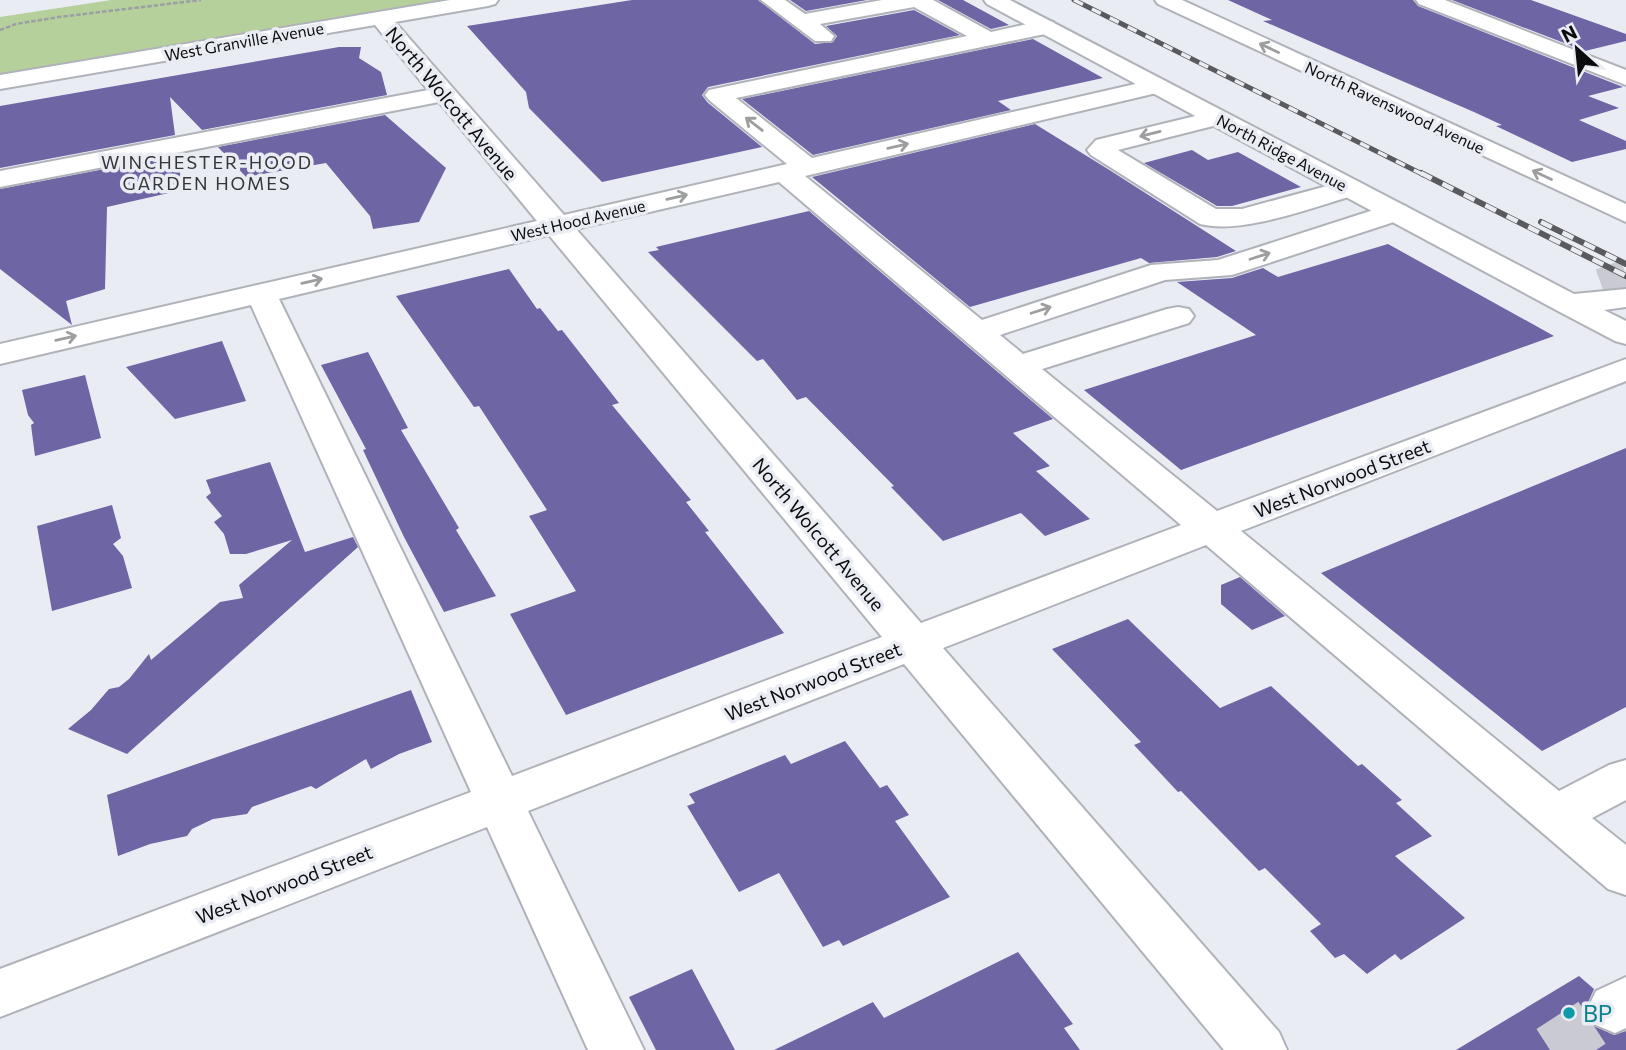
<svg xmlns="http://www.w3.org/2000/svg" width="1626" height="1050" font-family="Commissioner,sans-serif">
	<style>
		.green { fill: #b6d09c }
		.building { fill: #6d65a4 }
		.lines { fill: none; stroke-linecap: round; stroke-linejoin: round }
		.minor-tunnel { stroke: #c9cad2; stroke-width: 50; stroke-dasharray: 50 24; stroke-linecap: butt }
		.major-tunnel { stroke: #c9cad2; stroke-width: 31; stroke-dasharray: 31 15; stroke-linecap: butt }
		.minor-casing { stroke: #afb2b9; stroke-width: 4 }
		.major-casing { stroke: #afb2b9; stroke-width: 4 }
		.path { stroke: #9c9ea4; stroke-width: 2.5; stroke-dasharray: 4.5 2; stroke-linecap: butt }
		.minor { fill: #fff; fill-rule: evenodd }
		.major { fill: #fff; fill-rule: evenodd }
		.rail-far1-casing { stroke: #585a5e; stroke-width: 5 }
		.rail-casing { stroke: #585a5e; stroke-width: 6 }
		.rail-far1 { stroke: #eaecf4; stroke-width: 3.5; stroke-dasharray: 10; stroke-linecap: butt }
		.rail { stroke: #eaecf4; stroke-width: 4.5; stroke-dasharray: 12; stroke-linecap: butt }
		.oneway { stroke: #9d9e9f }
		.culture-dot { fill: #0f9aa8; stroke: #eaecf4; stroke-width: 2.5 }
		.labels { text-anchor: middle; dominant-baseline: central; stroke-width: 7; stroke-linejoin: round; paint-order: stroke }
		.far-street-label { font-size: 16px; fill: #0b0c0e; stroke: #eaecf4 }
		.far-neighbourhood-label { font-size: 18px; letter-spacing: 2px; fill: #34363b; stroke: #eaecf4 }
		.street-label { font-size: 19px; fill: #0b0c0e; stroke: #eaecf4 }
		.near-culture-label { font-size: 23px; fill: #0d838f; stroke: #eaecf4; text-anchor: start }
	</style>
	<rect width="100%" height="100%" fill="#eaecf4"/>
	<path class="green" d="M111,0H445L0,74V17Z"/>
	<path class="building" d="M632,0H758L815,44L833,42L837,36L826,26L914,10L960,35L708,87L702,95L707,102L762,147L602,182L529,108L526,92L467,26Z
		M790,0H867L806,11Z
		M938,0H963L1009,25L991,29Z
		M1228,0H1413L1418,6L1623,87L1588,96L1619,108L1579,120L1626,141V149L1572,162L1496,126L1502,125L1474,112L1263,21L1272,20Z
		M1452,0H1531L1626,34V41L1585,51Z
		M1033,39L1103,78L998,101L1011,110L813,155L742,99Z
		M339,47H361L359,58L381,72L387,95L202,130L170,97L175,135L0,168V106Z
		M385,115L446,168L419,222L373,229L370,216L326,163L246,177L218,147Z
		M1035,124L1111,171L1236,251L1217,257L1149,263L1141,258L970,307L812,177Z
		M1192,150L1208,160L1238,152L1301,187L1232,206H1217L1144,163Z
		M178,155L182,190L107,207L105,289L66,301L72,325L0,269V189Z
		M809,211L1053,419L1013,433L1050,466L1036,471L1090,519L1045,536L1021,513L943,541L891,487L894,486L806,397L797,400L763,359L757,361L648,252L659,250L656,247Z
		M1388,244L1554,336L1181,470L1084,390L1256,335L1177,282L1232,278L1263,268L1278,277Z
		M509,269L537,309L540,308L558,331L562,330L619,403L612,405L691,500L686,502L709,531L705,532L784,633L566,715L510,614L576,591L529,516L547,510L479,406L474,407L396,296Z
		M222,341L246,401L175,419L126,367Z
		M368,352L408,428L401,430L459,528L456,530L496,596L444,612L404,537L363,450L366,449L321,365Z
		M85,375L101,438L35,456L31,425L34,423L28,415L22,390Z
		M1626,448V707L1542,751L1321,573Z
		M270,462L305,552L353,537L358,547L127,754L68,729L91,710L109,689L119,687L129,679L149,654L151,660L220,602L243,598L239,585L292,540L246,554H230L224,534L214,522L222,516L206,497L211,493L206,480Z
		M112,505L121,538L113,544L123,556L132,588L52,611L37,526Z
		M1240,577L1285,616L1252,630L1221,604V585Z
		M1128,619L1220,708L1271,686L1358,766L1362,764L1402,800L1396,803L1432,836L1395,856L1465,918L1401,960L1395,954L1367,974L1344,954L1335,958L1310,931L1321,924L1265,868L1259,871L1181,791L1178,792L1134,745L1141,742L1052,649Z
		M411,690L432,742L399,754L371,769L366,759L316,789L311,786L252,807L247,814L213,819L192,829L187,836L150,844L118,856L107,795Z
		M845,741L880,788L887,785L909,815L895,821L950,897L843,946L839,940L823,947L779,873L739,892L687,806L695,803L689,794L785,755L791,764Z
		M1018,952L1073,1024L1064,1028L1080,1050H774L873,1002L884,1018Z
		M692,969L735,1050H656L629,997Z
		M1579,976L1594,989L1586,1007L1594,1026L1614,1035L1626,1031V1050H1456Z"/>
	<g class="lines">
		<path class="minor-tunnel" d="M1550,1050L1615,1008"/>
		<path class="major-tunnel" d="M1601,284L1626,275"/>
		<defs>
			<path id="minor" d="M450,0H498L495,4L488,6L395,22L564,215L787,164L709,100L705,95L709,90L967,36L914,7L820,24L834,36L831,41H815L761,0H785L805,14L882,0H933L991,32L1045,20L1053,22L1056,27L1053,32L1045,34L736,98L812,158L1157,79L1165,81L1169,86L1165,91L805,176L982,320L1151,265L1218,260L1386,206L1396,204L1406,206L1410,212L1406,218L1232,275L1165,280L1000,335L1023,354L1167,309L1178,307L1189,309L1194,316L1189,323L1042,369L1217,511L1626,359V381L1241,531L1559,791L1609,765L1626,760V800L1592,818L1626,845V895L1608,889L1206,545L943,648L1279,1032L1287,1050H1224L904,664L528,811L644,1050H588L487,827L0,1017V969L471,792L251,305L0,364V344L537,221L439,102L0,187V171L428,90L375,25L0,89V75ZM779,182L1181,525L921,623L576,229ZM549,235L882,637L512,776L279,299Z
				M1155,0H1182L1626,204V222L1158,4Z
				M1416,0H1445L1626,70V85L1419,4Z
				M1216,111L1225,113L1228,118L1225,123L1118,150L1216,209H1242L1349,180L1359,182L1363,188L1359,194C1315,206 1243,235 1200,224L1091,155L1087,150L1096,140Z
				M1626,977V1028L1615,1033L1596,1025L1588,1008L1596,991Z"/>
			<path id="major" d="M984,0H1010L1574,294L1626,289V307L1604,310L1626,321V344L1615,341L1558,311L987,4Z"/>
		</defs>
		<use href="#minor" class="minor-casing"/>
		<use href="#major" class="major-casing"/>
		<path class="path" d="M0,30L16,24L59,17L201,0"/>
		<use href="#minor" class="minor"/>
		<use href="#major" class="major"/>
		<defs>
			<path id="rail-far1" d="M1074,0L1424,175"/>
			<path id="rail" d="M1421,173L1626,276
				M1541,222L1626,264"/>
		</defs>
		<use href="#rail-far1" class="rail-far1-casing"/>
		<use href="#rail" class="rail-casing"/>
		<use href="#rail-far1" class="rail-far1"/>
		<use href="#rail" class="rail"/>
	</g>
	<defs><path id="oneway-shaft" d="M-6 0H5M1.5-3L5.5 0L1.5 3" fill="none" stroke-width="1.6" stroke-linecap="round" stroke-linejoin="round" transform="scale(1.75)"/></defs>
	<g class="oneway">
		<use href="#oneway-shaft" transform="translate(1269 48) rotate(-155)"/>
		<use href="#oneway-shaft" transform="translate(754 124) rotate(-142)"/>
		<use href="#oneway-shaft" transform="translate(1150 134) rotate(166)"/>
		<use href="#oneway-shaft" transform="translate(898 146) rotate(-13)"/>
		<use href="#oneway-shaft" transform="translate(1542 175) rotate(-155)"/>
		<use href="#oneway-shaft" transform="translate(677 197) rotate(-13)"/>
		<use href="#oneway-shaft" transform="translate(1260 256) rotate(-18)"/>
		<use href="#oneway-shaft" transform="translate(312 281) rotate(-13)"/>
		<use href="#oneway-shaft" transform="translate(1041 310) rotate(-18)"/>
		<use href="#oneway-shaft" transform="translate(66 338) rotate(-13)"/>
	</g>
	<circle class="culture-dot" cx="1569" cy="1013" r="7"/>
	<g class="labels">
		<g class="far-street-label">
			<text transform="translate(244 41) rotate(-10)">West Granville Avenue</text>
			<text transform="translate(1395 107) rotate(25)">North Ravenswood Avenue</text>
			<text transform="translate(1282 152) rotate(28)">North Ridge Avenue</text>
			<text transform="translate(578 220) rotate(-13)">West Hood Avenue</text>
		</g>
		<g class="far-neighbourhood-label">
			<text x="207" y="162">WINCHESTER-HOOD<tspan x="207" dy="21">GARDEN HOMES</tspan></text>
		</g>
		<g class="street-label">
			<text transform="translate(452 103) rotate(50)">North Wolcott Avenue</text>
			<text transform="translate(1342 478) rotate(-21)">West Norwood Street</text>
			<text transform="translate(819 534) rotate(50)">North Wolcott Avenue</text>
			<text transform="translate(813 681) rotate(-21)">West Norwood Street</text>
			<text transform="translate(284 884) rotate(-21)">West Norwood Street</text>
		</g>
		<g class="near-culture-label">
			<text x="1583" y="1013">BP</text>
		</g>
	</g>
	<g transform="translate(1577 49) rotate(333)" stroke="#eaecf4" stroke-width="5" paint-order="stroke">
	<path d="M0-5L12 26L0 18L-12 26Z" fill="#0b0c0e"/>
	<text y="-10" font-size="19" font-weight="bold" text-anchor="middle" fill="#0b0c0e">N</text>
	</g>
</svg>
